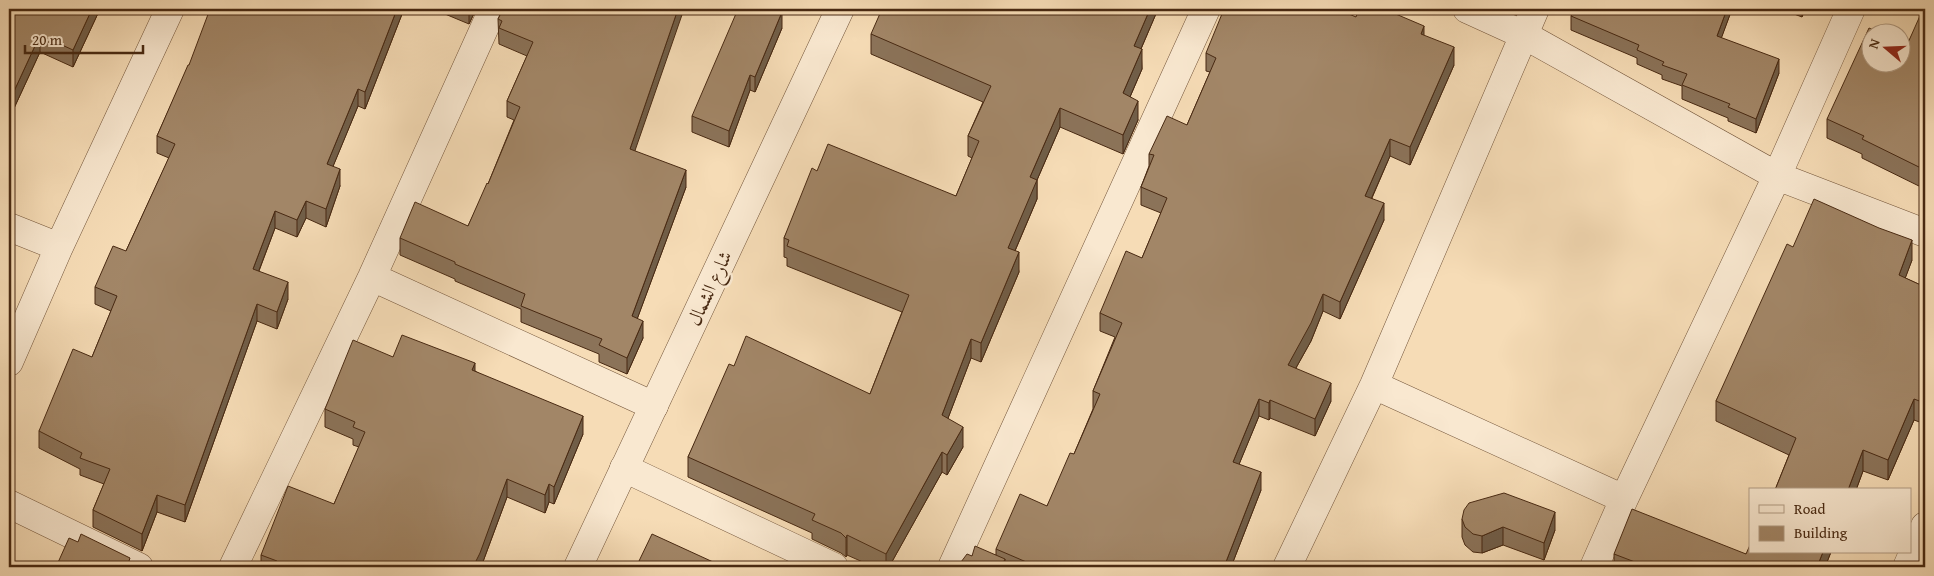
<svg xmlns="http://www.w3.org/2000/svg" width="1934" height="576" font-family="'Gentium Book Plus',Amiri,serif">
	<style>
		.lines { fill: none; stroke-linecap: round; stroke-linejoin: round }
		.minor-casing { stroke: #74563b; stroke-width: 29 }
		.tertiary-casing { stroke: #74563b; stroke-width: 29 }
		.minor { stroke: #f9e8d0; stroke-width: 28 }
		.tertiary { stroke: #f9e8d0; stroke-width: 28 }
		.wall { fill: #8b7359; stroke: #482912 }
		.shaded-wall { fill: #715e48; stroke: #482912 }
		.building { fill: #a28667; stroke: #482912 }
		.labels { text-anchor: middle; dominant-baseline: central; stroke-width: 5; stroke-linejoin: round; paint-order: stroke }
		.street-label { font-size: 19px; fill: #482912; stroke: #f9e8d0 }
	</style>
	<rect width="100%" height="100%" fill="#f6dcb6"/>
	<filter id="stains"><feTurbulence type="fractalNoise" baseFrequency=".004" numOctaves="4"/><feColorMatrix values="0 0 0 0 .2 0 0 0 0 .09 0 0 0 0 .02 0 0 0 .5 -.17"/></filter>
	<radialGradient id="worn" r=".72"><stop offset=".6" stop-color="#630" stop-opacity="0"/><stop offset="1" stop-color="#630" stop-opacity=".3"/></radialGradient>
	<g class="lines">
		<defs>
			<path id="minor" d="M1467,9L1524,35L1777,176L1925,233
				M9,227L59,247
				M372,277L654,406
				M9,362L59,247L170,9
				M1374,385L1624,499
				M624,468L834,567
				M9,504L139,567
				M233,567L372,277L493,9
				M952,567L1206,9
				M1287,567L1374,385L1535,9
				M1594,567L1624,499L1777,176L1851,9
				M1907,567L1925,526"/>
			<path id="tertiary" d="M578,567L840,9"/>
		</defs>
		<use href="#minor" class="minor-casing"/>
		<use href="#tertiary" class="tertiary-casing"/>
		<use href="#minor" class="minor"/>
		<use href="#tertiary" class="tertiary"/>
	</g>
	<path class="wall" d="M9,9H100L73,67L40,52L9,119Z
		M404,9L365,109L358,106L333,166L340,186L326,227L306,218L297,237L275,228L259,271L288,299L277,329L257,321L185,522L157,512L142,551L93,527V510L104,484L80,475V469L39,448V431L92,357L111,311L95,304V287L126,251L169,158L157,153V136L189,65Z
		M433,9H476L469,24Z
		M503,9L635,151L686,187L637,319L643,338L627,374L599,362V354L521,322V309L455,281V279L400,255V238L468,226L488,184L514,120L507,117V101L527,56L499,44L498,19Z
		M1158,9L1141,49L1142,69L1130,97L1138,120L1123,154L1060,127L1037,180V199L1015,251L1019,272L981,362L971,358L948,418L963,447L947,475L942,472L889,567H874L847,555L846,557L841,553L812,539V533L688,477V457L734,366L870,394L902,312L787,266V258L784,257V238L817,171L956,196L972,158L968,156V136L983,102L871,54V34Z
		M1732,9L1721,38L1779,73L1756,133L1728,121V118L1682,99V86L1662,79V75L1637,64V58L1571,30V16Z
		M1781,9H1805L1802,17Z
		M1925,9V202V189L1862,158V154L1827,138V119L1907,45Z
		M1356,17L1424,36L1454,65L1410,165L1390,156L1372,198L1384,220L1340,319L1323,311L1311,341L1296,368L1331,401L1315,436L1270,418L1269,420L1259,416L1239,464L1261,490L1231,567H952L972,556L996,555V549L1047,506L1074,454L1093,409V391L1115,337L1100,331V313L1142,258L1161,213L1141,205V187L1149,166V154L1187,125L1210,72L1206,71V53Z
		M782,28L755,92L750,90L729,147L692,132V116Z
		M1793,247L1912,260L1905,278L1925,287V424L1914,420L1888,480L1863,471L1856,490H1775L1789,455L1716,421V401Z
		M393,357L475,371L583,434L554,504L549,502L545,513L507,497L481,567H261V555L334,504L359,447L353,445V439L325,427V409Z
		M1462,519L1555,530L1544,560L1503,545L1482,553L1473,552L1465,545L1462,537Z
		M1831,552L1825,567H1614V554H1746Z"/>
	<path class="shaded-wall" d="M92,9H100L73,67V50Z
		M397,9H404L365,109V92Z
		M469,9H476L469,24Z
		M678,9H684L630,165V149Z
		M1150,9H1158L1134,65V46Z
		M1727,9H1732L1717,50V36Z
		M1802,9H1805L1802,17Z
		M782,12V28L755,92V77Z
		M1424,26V44L1421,34Z
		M40,35V52L9,119V102Z
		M1454,47V65L1410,165V147Z
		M1142,49V69L1123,113V93Z
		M1779,59V73L1756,133V119Z
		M750,75V90L729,147V131Z
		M358,89V106L327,181V164Z
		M1138,101V120L1123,154V135Z
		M1060,108V127L1037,180V199L1008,267V248L1030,177Z
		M1390,139V156L1365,213V196Z
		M340,169V186L326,227V209Z
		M686,170V187L632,333V316Z
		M306,201V218L297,237V220Z
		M1384,203V220L1340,319V302Z
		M275,211V228L253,286V269Z
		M1912,240V260L1899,295V275Z
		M1019,252V272L981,362V343Z
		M288,282V299L277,329V312Z
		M1323,294V311L1311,341L1288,382V365Z
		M257,304V321L185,522V505Z
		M643,321V338L627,374V358Z
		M971,339V358L942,434V415Z
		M475,363V381L472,370Z
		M1331,383V401L1315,436V419Z
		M1259,399V416L1233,479V462Z
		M1914,399V420L1888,480V460Z
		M1270,400V418L1269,420V403Z
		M583,416V434L554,504V487Z
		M963,427V447L947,475V455Z
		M1863,450V471L1856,490H1848Z
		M942,452V472L889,567H886V554Z
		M1261,472V490L1231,567H1224Z
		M507,479V497L481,567H473Z
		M549,484V502L545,513V495Z
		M157,495V512L142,551V534Z
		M1555,512V530L1544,560V543Z
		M1503,527V545L1482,553V536Z
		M847,535V555L846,557V538Z
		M1823,552H1831L1825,567H1817Z
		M1005,559V567H1001Z"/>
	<path class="building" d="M9,9H92L73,50L40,35L9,102Z
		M210,9H397L365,92L358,89L327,164L340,169L326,209L306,201L297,220L275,211L253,269L288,282L277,312L257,304L185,505L157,495L142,534L93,510L110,469L80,458L82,453L39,431L73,349L92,357L117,296L95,287L113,246L126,251L175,144L157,136L188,65H189Z
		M503,9H678L630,149L686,170L632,316L643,321L627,358L599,345L602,339L521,306L525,294L455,264V262L400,238L415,202L468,226L487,183L488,184L520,107L507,101L533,42L499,28L502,21L498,19Z
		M738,9H774L782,12L755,77L750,75L729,131L692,116Z
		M882,9H1150L1134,46L1142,49L1123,93L1138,101L1123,135L1060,108L1030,177L1037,180L1008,248L1019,252L981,343L971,339L942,415L963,427L947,455L942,452L886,554L847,535L846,538L841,533L812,520L815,514L688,457L729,364L734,366L746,336L870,394L909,295L787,246L789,240L784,238L812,168L817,171L828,144L956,196L979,141L968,136L991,86L871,34Z
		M1224,9H1337L1356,17L1359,9H1384L1424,26L1421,34L1454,47L1410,147L1390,139L1365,196L1384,203L1340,302L1323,294L1311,323L1288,365L1331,383L1315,419L1270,400L1269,403L1259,399L1233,462L1261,472L1224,567H1038L996,549L1020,494L1047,506L1070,453L1074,454L1100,394L1093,391L1122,323L1100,313L1126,251L1142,258L1167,198L1141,187L1154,155L1149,154L1167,116L1187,125L1216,58L1206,53Z
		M1574,9H1727L1717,36L1779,59L1756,119L1728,107L1730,104L1682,85L1687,74L1662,65L1664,62L1637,50L1639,45L1571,16Z
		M1923,9H1925V170L1862,139L1864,136L1827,119L1869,28L1879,32H1872V62H1902V43L1907,45Z
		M1814,199L1879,228L1912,240L1899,275L1925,287V403L1914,399L1888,460L1863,450L1848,490H1775L1796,438L1716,401L1787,244L1793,247Z
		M402,335L475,363L472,370L583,416L554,487L549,484L545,495L507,479L480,553L473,567H275L277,561L261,555L288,486L334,504L365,432L353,427L355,422L325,409L353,340L393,357Z
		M1504,493L1555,512L1544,543L1503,527L1482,536L1473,534L1465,527L1462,519L1464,510L1469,503Z
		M1632,509L1746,554L1750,545V552H1823L1817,567H1648L1614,554Z
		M81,534L130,558L128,564L137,567H56L69,538L78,542Z
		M652,534L724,567H638L641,562L639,561Z
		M975,546L1005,559L1001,567H952L953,565L961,562L967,554L972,556Z"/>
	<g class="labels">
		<g class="street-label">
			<text transform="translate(709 288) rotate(-65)">شارع الشمال</text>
		</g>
	</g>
	<rect width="1934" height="576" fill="none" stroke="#f6dcb6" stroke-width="30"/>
	<rect x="10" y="10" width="1914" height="556" fill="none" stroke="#482912" stroke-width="2.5"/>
	<rect x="15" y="15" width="1904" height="546" fill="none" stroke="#482912"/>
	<rect x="1749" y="488" width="162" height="65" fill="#f9e8d0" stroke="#b29c84"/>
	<rect x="1759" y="505" width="25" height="8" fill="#f9e8d0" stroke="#b29c84"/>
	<text x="1794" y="514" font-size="15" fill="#482912">Road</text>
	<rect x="1759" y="526" width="25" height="15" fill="#a28667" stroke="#b29c84"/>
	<text x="1794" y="538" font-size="15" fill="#482912">Building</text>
	<g transform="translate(1886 48) rotate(289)"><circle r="24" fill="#f9e8d0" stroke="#b29c84"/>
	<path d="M0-4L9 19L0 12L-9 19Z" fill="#8f2418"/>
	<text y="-8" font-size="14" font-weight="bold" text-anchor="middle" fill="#482912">N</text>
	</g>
	<path d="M25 45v8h118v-8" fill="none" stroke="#482912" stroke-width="2.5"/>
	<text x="32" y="45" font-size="15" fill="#482912" stroke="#f9e8d0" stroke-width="4" paint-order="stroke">20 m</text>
	<rect width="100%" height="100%" filter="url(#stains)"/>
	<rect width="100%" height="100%" fill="url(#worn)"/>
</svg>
